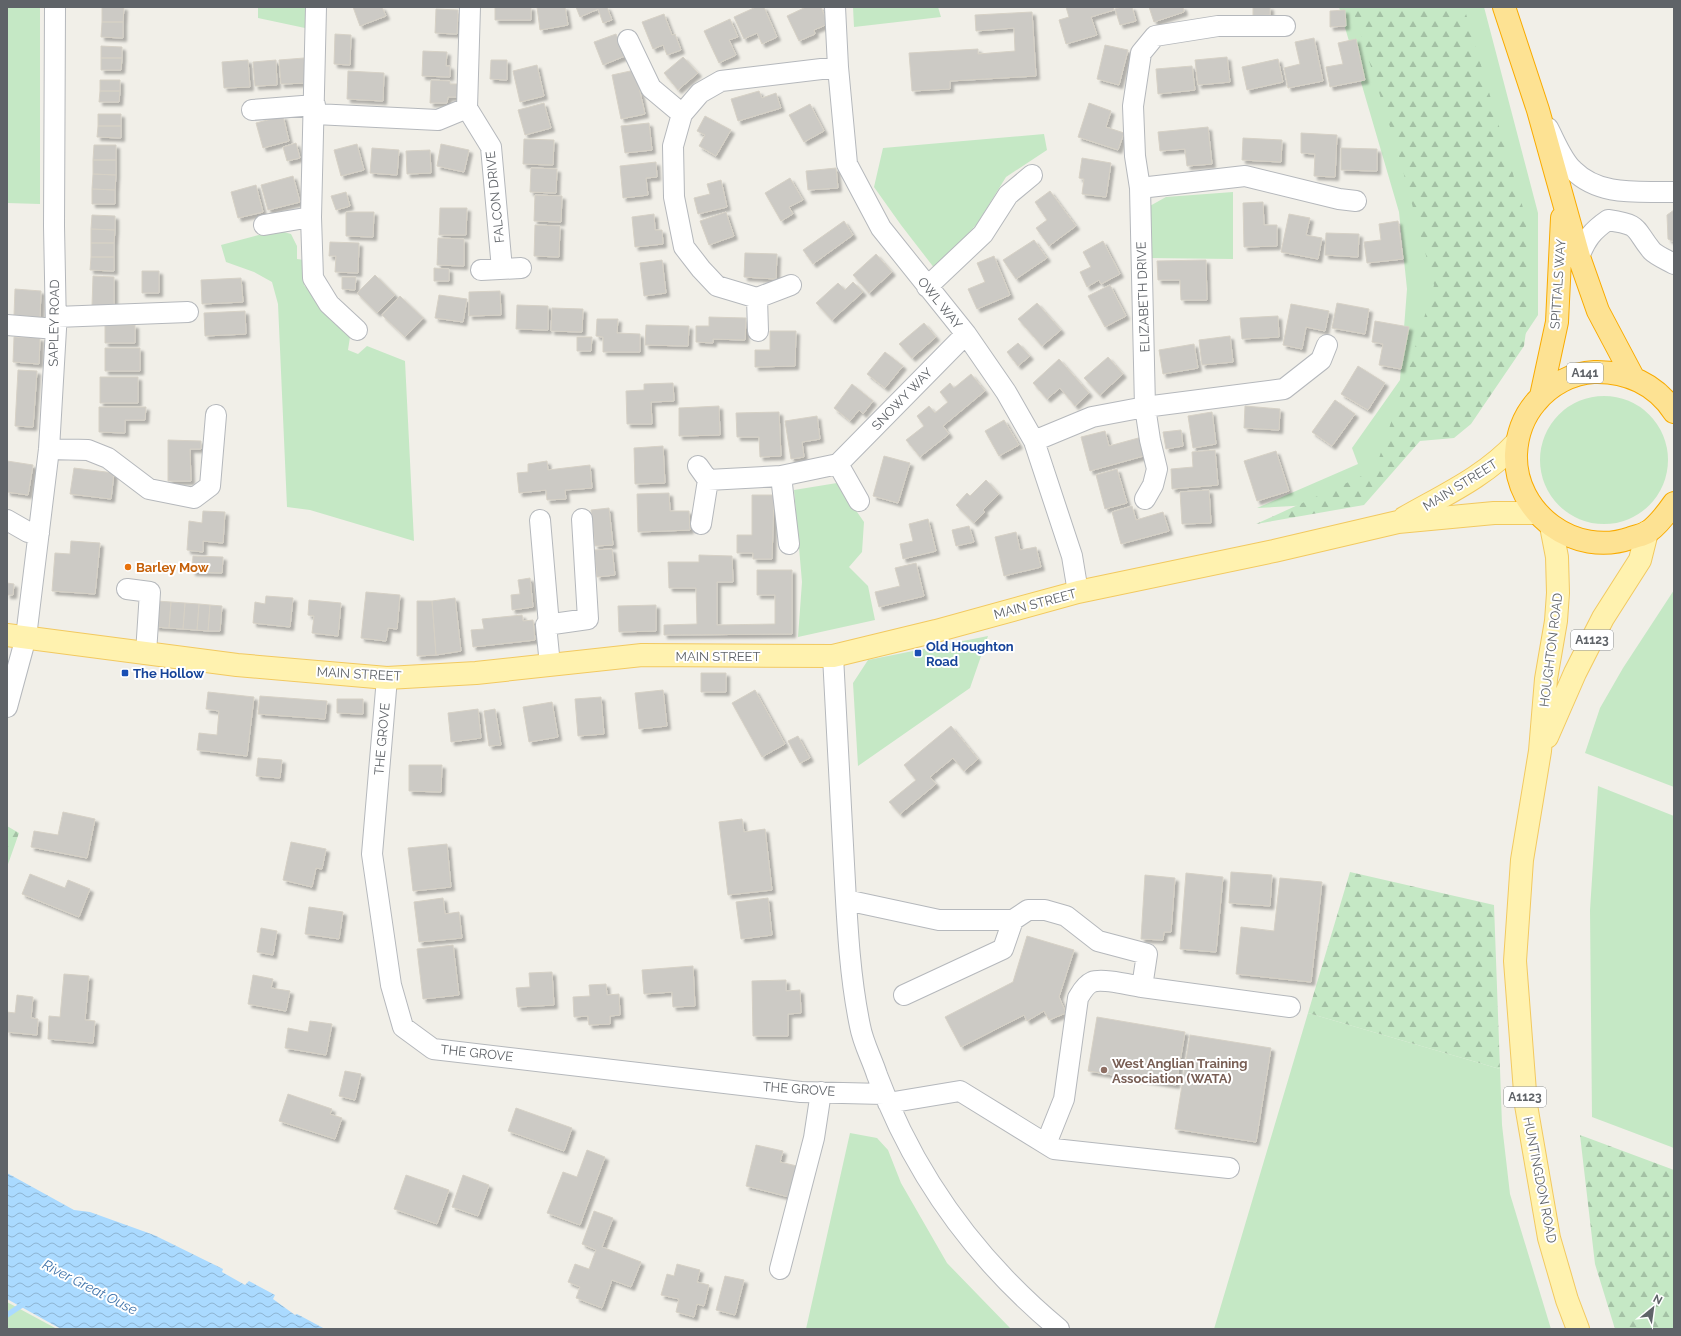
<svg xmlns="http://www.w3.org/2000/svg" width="1681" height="1336" font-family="Raleway,sans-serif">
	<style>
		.green { fill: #c5e8c5 }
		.forest { fill: url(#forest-firs) }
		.water { fill: url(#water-waves) }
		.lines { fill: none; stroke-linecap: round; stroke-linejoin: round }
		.stream { stroke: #aadaff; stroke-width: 5.5 }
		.building { fill: #cccac5; stroke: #d6d1c6; filter: url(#shadow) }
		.minor-casing { stroke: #b5b8bc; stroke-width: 22 }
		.major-casing { stroke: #f2c960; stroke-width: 24 }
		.highway-casing { stroke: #f9ab00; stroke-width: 24 }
		.minor { stroke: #fff; stroke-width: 20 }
		.major { stroke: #fff2af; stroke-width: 22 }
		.highway { stroke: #fde293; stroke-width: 22 }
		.food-dot { fill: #e8710a; stroke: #fff; stroke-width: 1.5 }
		.transit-dot { fill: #1a4fb4; stroke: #fff; stroke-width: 1.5 }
		.education-dot { fill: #8d6e63; stroke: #fff; stroke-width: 1.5 }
		.labels { text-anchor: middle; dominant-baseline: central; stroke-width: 4; stroke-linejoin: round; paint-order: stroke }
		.shield { fill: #fff; stroke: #8f9295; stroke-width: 1 }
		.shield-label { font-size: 12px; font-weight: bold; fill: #5f6368 }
		.street-label { font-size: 13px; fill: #5f6368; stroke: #fff }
		.food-label { font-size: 13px; font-weight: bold; fill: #c56008; stroke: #fff; text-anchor: start }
		.transit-label { font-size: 13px; font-weight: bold; fill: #164399; stroke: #fff; text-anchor: start }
		.education-label { font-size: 13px; font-weight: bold; fill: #785e54; stroke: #fff; text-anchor: start }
		.water-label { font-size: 14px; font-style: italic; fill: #4174aa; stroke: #fff }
	</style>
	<defs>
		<pattern id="forest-firs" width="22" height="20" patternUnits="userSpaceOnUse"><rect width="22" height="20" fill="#c5e8c5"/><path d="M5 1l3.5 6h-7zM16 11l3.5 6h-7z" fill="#a3c0a4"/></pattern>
		<pattern id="water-waves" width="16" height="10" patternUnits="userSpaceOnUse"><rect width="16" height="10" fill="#aadaff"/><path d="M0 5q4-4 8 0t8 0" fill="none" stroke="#8eb4d2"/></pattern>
		<filter id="shadow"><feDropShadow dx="3.5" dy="3.5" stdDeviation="1" flood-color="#0004"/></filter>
	</defs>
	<rect width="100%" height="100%" fill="#f1efe8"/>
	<path class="green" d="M7,7H40V204L7,203Z
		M258,7H305V28L258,18Z
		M853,7H938L941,17L854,27Z
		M1339,7H1484L1538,213V315L1463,428L1420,438L1366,502L1257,508L1358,464L1352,448L1400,380L1407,289L1399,212Z
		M1044,134L1047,150L1006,177L977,224L935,269L901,225L874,187L883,148Z
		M1233,192V259L1149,258L1148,207L1166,197Z
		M277,230L291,234L297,246V259L304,260V285L350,337L348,350L358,354L367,346L405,361L414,541L310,510L287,507L278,304L272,282L254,272L226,262L221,245Z
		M1540 460a64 64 0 1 1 128 0a64 64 0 1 1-128 0Z
		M837,483L864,522L862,552L849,567L868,586L875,620L798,637L802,582L794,490Z
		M1674,590V787L1585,753L1600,708L1623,668Z
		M988,636L970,688L858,766L853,683L868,660Z
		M1598,786L1674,816V1148L1592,1117L1590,910Z
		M1308,1013L1500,1069L1502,1125L1510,1194L1551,1329H1214Z
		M850,1133L877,1138L888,1150L901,1183L947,1263L1011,1329H806Z
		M7,1302L57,1329H7Z"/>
	<path class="forest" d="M1352,7H1464L1526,218L1529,309L1524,346L1471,424L1454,438L1420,441L1364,505L1256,524L1375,470L1405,381L1434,285L1397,149Z
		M7,826L19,833L7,867Z
		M1350,872L1494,905L1500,1069L1308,1013Z
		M1580,1135L1674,1170V1329H1615L1595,1264Z"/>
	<path class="water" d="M7,1173L74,1210L90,1212L154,1235L223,1269L222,1272L245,1285L249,1281L275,1295L273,1299L295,1315L297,1314L325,1329H61L7,1299Z"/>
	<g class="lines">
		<path class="stream" d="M7,1315L25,1303"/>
	</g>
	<path class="building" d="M102,7H124L123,22H102Z
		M353,7H382L386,16L360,26Z
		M495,7H531V20H495Z
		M537,7H565L568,25L540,30Z
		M576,7H607L612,20L603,23L598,9L580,17Z
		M756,7H764L777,37L762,44L757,33L744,39L734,17Z
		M806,7H821L828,24L814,30L815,34L799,41L787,16Z
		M1066,7H1113L1114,10L1091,17L1097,35L1066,44L1059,20L1069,17Z
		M1123,7H1132L1136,21L1120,25L1115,9Z
		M1149,7H1183L1184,12L1154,22Z
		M1253,7H1270V15L1253,16Z
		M436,9L458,10L457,34L435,33Z
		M1345,10L1346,26L1330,27V11Z
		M1032,12L1036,76L950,81V89L912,91L909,53L978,49V54L1015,51L1014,28L976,31L975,15Z
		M664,14L672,35L675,34L681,50L667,55L663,45L653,49L642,22Z
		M730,19L738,37L729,40L736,55L719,63L704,31Z
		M102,22H123V38L101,37Z
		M335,34L351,35L350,65L334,64Z
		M616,34L625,56L603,65L594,42Z
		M1314,38L1323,81L1288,88L1284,68L1300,64L1295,42Z
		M1356,39L1365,80L1330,87L1326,67L1343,64L1338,43Z
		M1105,45L1128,50L1119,85L1097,79Z
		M101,46L122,47V58H101Z
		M423,51L447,52L446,66H450V77L422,76Z
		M683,57L698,73L678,90L664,73Z
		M1227,57L1230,82L1198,85L1195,60Z
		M101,58H122L121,70H101Z
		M304,58L306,83L281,84L279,60Z
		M1278,59L1283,82L1247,90L1242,67Z
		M248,60L250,87L224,88L222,62Z
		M276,60L277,85L255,86L253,62Z
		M491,60H507V80L490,79Z
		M537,65L544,96L520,102L513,71Z
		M1192,66L1195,90L1158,94L1156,69Z
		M635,70L645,114L621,119L612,75Z
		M348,71L384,73L383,101L347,99Z
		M100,80H120V91H100Z
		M431,80L450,81V84H460L459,97H448L447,103H430Z
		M100,91H120L119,102H99Z
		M759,91L762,98L776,93L781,108L738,121L731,99Z
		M544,103L551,128L525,135L518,110Z
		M1089,103L1111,111L1106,127L1124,133L1118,150L1078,137Z
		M810,104L824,131L804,142L789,115Z
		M98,114H121V126H98Z
		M283,116L289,141L263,148L256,123Z
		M705,116L731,130L716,156L699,146L705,135L697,131Z
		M649,123L652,150L625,153L621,126Z
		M98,126H121V138L97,137Z
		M1208,127L1212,164L1187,166L1185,149L1160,151L1158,132Z
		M1301,133L1337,135L1335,177L1314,176L1315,154L1301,153Z
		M1243,138L1282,140L1281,162L1242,160Z
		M524,139L554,140L553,165L523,164Z
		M296,143L300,158L287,161L283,147Z
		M357,144L364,170L341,176L334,150Z
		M441,144L469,150L464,172L437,166Z
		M94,145H116V160H93Z
		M372,148L399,150L397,175L370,173Z
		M1341,148L1377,149V171L1341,170Z
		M430,150L431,173L407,174L406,151Z
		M1082,158L1111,163L1106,197L1082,194L1084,179L1079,178Z
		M93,160H116V175L93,174Z
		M656,162L657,177L646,178L648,195L623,198L620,166Z
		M531,168L557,169L556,193L530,192Z
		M836,168L838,188L808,190L806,171Z
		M93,174L116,175L115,190L92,189Z
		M293,176L300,202L268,210L261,185Z
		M790,178L803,200L789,207L793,214L781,221L765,193Z
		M721,180L727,207L698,214L694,198L710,194L707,184Z
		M256,185L263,212L238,218L231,192Z
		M92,189L115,190V204H92Z
		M1050,191L1076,226L1049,246L1036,228L1047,220L1035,202Z
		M346,192L350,206L336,210L331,196Z
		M535,195L562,196L561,222L534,221Z
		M1263,202L1264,225H1277V246L1244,247L1243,203Z
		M440,208H467L466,235H439Z
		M1674,210V242L1668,239L1667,215Z
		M346,212H374L373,237L346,236Z
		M726,212L734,236L709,245L700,221Z
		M654,214L655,230H662L663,244L635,247L632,217Z
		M1289,214L1310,218L1306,235L1322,238L1318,259L1281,252Z
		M92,215L115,216V230L91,229Z
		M844,221L853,235L813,264L803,250Z
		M1398,221L1403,259L1367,263L1364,242L1381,240L1379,224Z
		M535,225L560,226L559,257L534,256Z
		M91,229L115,230L114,243H91Z
		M1326,233L1359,234L1358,257L1325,255Z
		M438,238L464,239V266L437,265Z
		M1034,240L1047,258L1016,279L1003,260Z
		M1103,241L1120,274L1101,284L1099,280L1087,287L1080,272L1091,267L1083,252Z
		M330,242L359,243L358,273L335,272L336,256H329Z
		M91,243H114V257H91Z
		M745,253L777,254L776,279L744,277Z
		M876,254L892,272L869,293L853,275Z
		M994,256L1010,295L977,309L968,289L985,282L977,263Z
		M91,257H114V271L90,270Z
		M662,260L666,293L644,296L640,263Z
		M1206,260L1207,300H1181L1180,280H1158L1157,261Z
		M434,268L449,269V281H434Z
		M142,271H159V293H142Z
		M375,275L395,295L377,313L357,293Z
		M93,276L114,277V306H92Z
		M342,277H356L355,290L342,289Z
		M241,278L243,302L202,304L201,280Z
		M853,282L863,292L832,320L816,303L838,283L845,290Z
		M1110,285L1126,316L1105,327L1088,296Z
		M15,289L41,291L40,317L14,315Z
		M500,291L501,315L469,316V292Z
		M439,295L467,299L463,322L435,318Z
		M400,296L423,318L405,337L382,315Z
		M1037,303L1061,330L1042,346L1018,319Z
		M1337,303L1369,309L1365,334L1332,328Z
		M1291,304L1329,311L1325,331L1306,327L1302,349L1283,345Z
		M517,305L548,306V330L516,329Z
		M552,308L583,309L582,332L551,331Z
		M245,311L246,334L205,336L204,313Z
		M1278,316L1279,337L1242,339L1240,318Z
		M709,317L746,318L745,340L713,339V343L696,342V326H709Z
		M597,319H618L617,333L640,334V352H603V337L596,336Z
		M1375,321L1409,327L1401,369L1379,365L1383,344L1372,342Z
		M924,323L936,337L912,358L899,344Z
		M105,325H135V343H105Z
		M646,325L689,326L688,346L645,345Z
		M770,331H796L795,366L755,367V350H770Z
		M1230,336L1233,362L1202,365L1199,340Z
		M14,337L40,338L39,364L13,362Z
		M577,337H592L591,351H577Z
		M1018,343L1030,356L1018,366L1007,352Z
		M1194,344L1198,368L1163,374L1159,350Z
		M105,348H140V371H105Z
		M885,352L903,366L885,388L867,374Z
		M1108,357L1123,374L1100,395L1084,378Z
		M1059,359L1089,393L1075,406L1060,388L1047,399L1033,383Z
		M1358,366L1385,383L1368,410L1341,394Z
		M18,370L37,371L33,427L15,426Z
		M971,374L985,391L943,426L949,434L920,457L906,440L924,426L917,416L929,406L935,413L948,402L940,392L950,383L954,388Z
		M100,377H138V403H100Z
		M673,383L674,401L651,402L652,424H627L626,391L644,390V384Z
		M852,384L873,401L863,414L859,410L850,421L834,408Z
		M1335,400L1355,414L1332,446L1312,432Z
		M719,406L720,435L679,436V408Z
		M1245,406L1280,409L1279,430L1244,428Z
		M99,407H146L145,420H125V433L99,432Z
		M779,412L781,456L760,457L759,437H737L736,413Z
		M1212,412L1216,444L1193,448L1188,416Z
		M817,416L820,439L802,442L804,457L791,459L785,421Z
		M1004,420L1019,445L999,456L985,431Z
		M1181,430L1183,446L1166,449L1163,432Z
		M1105,431L1109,446L1142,437L1147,455L1090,471L1081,437Z
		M168,440L201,441V449H190L191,481H168Z
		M663,446L665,483L635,484L634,448Z
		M1215,450L1218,485L1172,489L1171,469L1193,467L1192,452Z
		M1276,451L1289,491L1257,501L1244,461Z
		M884,456L910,463L898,503L873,496Z
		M7,461L33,465L28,495L7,492Z
		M547,461L548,470L590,465L592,488L565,490L566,499L547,500L546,490L519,493L517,473L528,472V464Z
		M74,468L114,473L111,499L70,494Z
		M1117,469L1127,503L1105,509L1096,475Z
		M986,480L999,494L983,510L985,512L974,523L956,505L967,493L970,496Z
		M1209,490L1211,523L1182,524L1180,492Z
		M669,493L670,511H689L690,530L638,532L637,494Z
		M752,495H774L772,559H753V553H737V535H752Z
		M1132,506L1136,520L1163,512L1169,531L1121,544L1112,512Z
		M609,508L613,545L595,546L591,510Z
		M203,511L225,512L223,543L203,541V552L187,550L189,521L202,523Z
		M928,519L936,551L903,559L900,544L913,541L909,524Z
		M969,526L974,542L956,546L952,530Z
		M1016,532L1020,550L1036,547L1041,567L1004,576L995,537Z
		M71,541L100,543L95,594L52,591L55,553L70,554Z
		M612,549L615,575L597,577L594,550Z
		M699,555L732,556L733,582H717V625L775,624V595H757V570H792V634L664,635V625L697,624L696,588H669L668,562H699Z
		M193,556L223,557L222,573L192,572Z
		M916,563L924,596L879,607L875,592L900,586L895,568Z
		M530,578L533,607L512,610L511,595L520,594L518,580Z
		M7,583L14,584L13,595H7Z
		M366,592L400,595L397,629L388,628L386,641L361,638Z
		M266,596L293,598L290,627L253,623L255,602L265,604Z
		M455,598L461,651L436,655L432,601Z
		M309,600L341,603L338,636L312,633L314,616L308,615Z
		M157,601L171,602L169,628L155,627Z
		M417,601H432L436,655L417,656Z
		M171,602L185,603L183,629L169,628Z
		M185,603L199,604L197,630L183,629Z
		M199,604L210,605L208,631L197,630Z
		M210,605L222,606L220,631H208Z
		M656,605V631L619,632L618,606Z
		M522,615L523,621L533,620L535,640L473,647L471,630L484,629L482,619Z
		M701,673H726V692H701Z
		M663,690L667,726L639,729L635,693Z
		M755,690L785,744L762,757L732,703Z
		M208,692L254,697L247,756L197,750L199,733L217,735L219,711L206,709Z
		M260,696L327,701L325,719L258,714Z
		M601,697L604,734L578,736L575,699Z
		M337,699H363V714L337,713Z
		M552,702L558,737L529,742L523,707Z
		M478,709L481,738L451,742L448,713Z
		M495,709L501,745L489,746L484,711Z
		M951,726L978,759L964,771L953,758L930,777L936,784L900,814L889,802L916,780L904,765Z
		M798,736L810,758L800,763L788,741Z
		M258,758L282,760L280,778L256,776Z
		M409,765H442L441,792L409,791Z
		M63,812L95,819L87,858L31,847L34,831L58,835Z
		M742,819L744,832L765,829L772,890L728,895L719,822Z
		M291,842L326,849L322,869L316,868L312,887L283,880Z
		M447,844L451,887L413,891L408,848Z
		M1231,872L1272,875L1270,906L1229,903Z
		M1186,873L1223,877L1216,952L1180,949Z
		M30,874L65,888L68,880L90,889L79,917L22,894Z
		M1145,875L1175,878L1171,932H1164L1163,940L1141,939Z
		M1280,878L1322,882L1311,982L1236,974L1241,927L1274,931Z
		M443,898L445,914L459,912L462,938L419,942L414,902Z
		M768,898L772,935L741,939L736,902Z
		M309,907L343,912L339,939L305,934Z
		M261,928L277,931L273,955L257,952Z
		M1027,936L1074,950L1059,997L1066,1013L1049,1020L1044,1011L1027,1021L1024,1015L961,1047L945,1017L1013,982Z
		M453,945L459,995L423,999L417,949Z
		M693,966L695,1006L673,1007L672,992L644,994L642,970Z
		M552,972L554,1005L518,1007L516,988L530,987L529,973Z
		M64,974L89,976L85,1020L95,1021L93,1043L48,1039L49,1016L60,1017Z
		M253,975L273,979L271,988L290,991L286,1011L248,1004Z
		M786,980V991L800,990L801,1013L788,1014V1036H753L752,981Z
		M606,984L607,995L619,994L620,1015L610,1016V1024L589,1025L588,1016L574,1017L573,997L590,996L589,985Z
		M17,995L33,997L31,1018L38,1019L37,1035L7,1032V1012L15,1013Z
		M1097,1017L1185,1032L1176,1085L1088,1071Z
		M310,1021L332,1024L326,1055L285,1048L288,1028L308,1032Z
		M1190,1035L1271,1048L1256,1142L1175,1129Z
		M345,1071L361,1074L355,1100L339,1096Z
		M288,1094L332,1109L330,1114L342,1118L335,1139L279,1121Z
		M516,1108L572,1128L564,1151L508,1131Z
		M756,1145L783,1151L780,1162L801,1167L793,1198L746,1186Z
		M587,1150L605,1157L580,1225L547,1213L563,1172L577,1177Z
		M406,1175L449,1190L437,1224L394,1209Z
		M463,1175L489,1185L478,1216L452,1207Z
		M594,1211L613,1218L602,1247L641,1262L631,1287L612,1280L602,1308L576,1298L580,1287L568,1282L575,1264L589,1269L596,1250L582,1244Z
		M677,1264L700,1270L697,1282L709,1285L704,1306L697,1304L694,1317L676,1312L679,1299L661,1295L667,1274L674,1276Z
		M725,1276L744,1280L735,1315L716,1310Z"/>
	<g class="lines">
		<defs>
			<path id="minor" d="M316,7L311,217L313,278L329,304L357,330
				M470,7L467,108L491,147L502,269
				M835,7L838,67L847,164L881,228L966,334L1006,392L1034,441L1072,556L1078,592
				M628,40L651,88L682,114
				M252,110L315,105
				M315,114L438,120L467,108
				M1548,128C1555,141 1562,160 1573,170C1600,197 1639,191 1674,192
				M1140,188L1245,176L1339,199L1356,201
				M264,225L311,217
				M1579,257C1586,239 1592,231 1608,220C1642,225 1633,228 1652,251C1657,256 1667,260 1674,264
				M481,270L521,268
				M791,285L757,298L717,286L701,269L684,247L674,197L673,146L682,114L700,93L721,81L838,67
				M927,287L983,234L1008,195L1032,175
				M757,298L758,331
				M56,317L188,312
				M7,325L56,329
				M1034,441L1092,417L1145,407L1284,389L1321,360L1327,345
				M49,449L88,450L108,458L149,489L194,498L210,486L216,415
				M838,464L859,501
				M698,466L708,480L701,524
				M781,476L789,544
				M708,480L781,476L838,464L966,334
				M1145,499L1153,485L1157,469L1150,440L1145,407L1140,188L1135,156L1133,106L1141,53L1155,36L1218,26H1285
				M7,520L28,532L39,533
				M540,520L549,625
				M127,589L150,592L146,653
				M833,656C836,725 840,794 844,864C847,918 849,973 860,1026C863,1043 872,1059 877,1075C915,1177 976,1260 1059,1329
				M550,665L546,625L588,619L582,519
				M387,678L372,854L391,985L403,1027L433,1049L801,1092L884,1094
				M7,707L26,637L49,449L56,329L54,226L55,7
				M846,900L939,920H1013L1028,910H1045L1066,916L1098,941L1147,954L1142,987L1290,1007
				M904,995L1003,949L1013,920
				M888,1103L960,1091L1054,1149L1229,1168
				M1046,1144L1064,1099L1078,998C1081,993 1085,985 1092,982C1102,978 1130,985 1142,987
				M780,1269L814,1138L821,1092"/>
			<path id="major" d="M1404,518C1444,495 1485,477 1517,442
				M1551,526L1557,557L1558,593L1556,621L1546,679L1540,751L1522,860L1515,961L1526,1105L1549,1238L1567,1300L1578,1329
				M7,635L237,665L387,678L476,673L642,655L833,656L936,631L1078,592L1274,551L1398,522L1494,513H1536
				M1547,737L1575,673L1603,618L1640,560L1647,532"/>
			<path id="highway" d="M1504,7L1538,110L1579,257L1598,311L1633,377
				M1541,396L1557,322L1562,218
				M1674,412C1656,384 1626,371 1594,372C1572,373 1550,385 1536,402C1523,417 1517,435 1516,454C1514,513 1575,558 1631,538C1636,536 1643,535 1648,532C1658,525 1667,513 1674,503"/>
		</defs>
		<use href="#minor" class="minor-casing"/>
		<use href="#major" class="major-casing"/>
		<use href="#highway" class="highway-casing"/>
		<use href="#minor" class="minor"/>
		<use href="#major" class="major"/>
		<use href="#highway" class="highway"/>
	</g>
	<circle class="food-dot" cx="128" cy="567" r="4"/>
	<g class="transit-dot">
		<rect x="914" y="649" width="8" height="8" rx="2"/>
		<rect x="121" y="669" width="8" height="8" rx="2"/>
	</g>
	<circle class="education-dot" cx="1104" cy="1070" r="4"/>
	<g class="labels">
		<g class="shield">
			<rect x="1567" y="363" width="36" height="20" rx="3"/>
			<rect x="1571" y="630" width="42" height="20" rx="3"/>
			<rect x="1504" y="1087" width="42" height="20" rx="3"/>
		</g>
		<g class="shield-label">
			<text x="1585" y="373">A141</text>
			<text x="1592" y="640">A1123</text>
			<text x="1525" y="1097">A1123</text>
		</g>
		<g class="street-label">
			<text transform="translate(495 197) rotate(-96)">FALCON DRIVE</text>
			<text transform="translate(1558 284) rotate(-86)">SPITTALS WAY</text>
			<text transform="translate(1143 297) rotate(-92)">ELIZABETH DRIVE</text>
			<text transform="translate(940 303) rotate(51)">OWL WAY</text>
			<text transform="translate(54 323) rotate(-89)">SAPLEY ROAD</text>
			<text transform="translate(902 399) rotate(-46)">SNOWY WAY</text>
			<text transform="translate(1460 485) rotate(-32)">MAIN STREET</text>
			<text transform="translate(1035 604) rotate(-15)">MAIN STREET</text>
			<text transform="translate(1551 650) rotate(-83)">HOUGHTON ROAD</text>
			<text x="718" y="656">MAIN STREET</text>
			<text transform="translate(359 674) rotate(3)">MAIN STREET</text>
			<text transform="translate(382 739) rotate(-85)">THE GROVE</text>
			<text transform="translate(477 1053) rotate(6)">THE GROVE</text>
			<text transform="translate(799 1089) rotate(4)">THE GROVE</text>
			<text transform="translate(1540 1180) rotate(79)">HUNTINGDON ROAD</text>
		</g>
		<g class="food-label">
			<text x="136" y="567">Barley Mow</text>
		</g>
		<g class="transit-label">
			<text x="926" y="646">Old Houghton<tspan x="926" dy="15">Road</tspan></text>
			<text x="133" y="673">The Hollow</text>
		</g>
		<g class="education-label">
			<text x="1112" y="1063">West Anglian Training<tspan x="1112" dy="15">Association (WATA)</tspan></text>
		</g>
		<g class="water-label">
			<text transform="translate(90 1287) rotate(27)">River Great Ouse</text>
		</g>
	</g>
	<rect width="1681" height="1336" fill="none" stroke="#5f6368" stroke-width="16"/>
	<g transform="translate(1653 1308) rotate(29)" stroke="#ffffff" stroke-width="3" paint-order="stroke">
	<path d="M0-3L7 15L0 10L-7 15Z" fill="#5f6368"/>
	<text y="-6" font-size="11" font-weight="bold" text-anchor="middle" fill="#5f6368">N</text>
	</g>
</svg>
